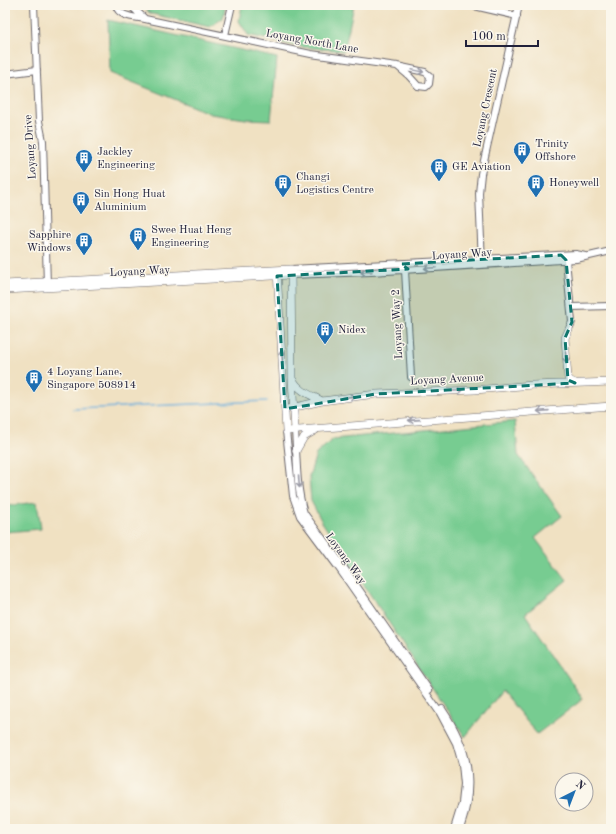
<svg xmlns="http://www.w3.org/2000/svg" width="616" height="834" font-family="'Old Standard TT',serif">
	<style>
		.green { fill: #77cc91; stroke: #4c7766 }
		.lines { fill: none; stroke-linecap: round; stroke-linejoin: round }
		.stream { stroke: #66aedd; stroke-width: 1.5 }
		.minor-casing { stroke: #6a656a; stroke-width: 8 }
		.major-casing { stroke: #6a656a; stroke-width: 8 }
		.minor { stroke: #fff; stroke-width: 6 }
		.major { stroke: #fff; stroke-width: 7 }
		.oneway { stroke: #9c9ca7 }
		.marked { fill: #0f766e; fill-opacity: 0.2; stroke: #0f766e; stroke-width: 3; stroke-dasharray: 8 5; stroke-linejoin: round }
		.labels { text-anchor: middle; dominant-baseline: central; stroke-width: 3; stroke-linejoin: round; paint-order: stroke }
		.street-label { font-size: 11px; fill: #22223b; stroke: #fbf7ec }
		.poi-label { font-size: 11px; fill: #22223b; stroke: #fbf7ec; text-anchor: start }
	</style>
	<rect width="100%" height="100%" fill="#fbf7ec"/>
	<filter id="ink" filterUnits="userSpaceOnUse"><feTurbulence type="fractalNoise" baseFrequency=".025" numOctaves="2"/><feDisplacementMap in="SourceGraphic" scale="8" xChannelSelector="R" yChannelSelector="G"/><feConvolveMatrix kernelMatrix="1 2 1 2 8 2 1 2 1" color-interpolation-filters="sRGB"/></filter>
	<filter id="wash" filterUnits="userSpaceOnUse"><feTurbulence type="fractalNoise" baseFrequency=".012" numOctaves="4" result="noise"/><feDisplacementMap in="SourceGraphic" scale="16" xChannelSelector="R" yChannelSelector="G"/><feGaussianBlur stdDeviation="0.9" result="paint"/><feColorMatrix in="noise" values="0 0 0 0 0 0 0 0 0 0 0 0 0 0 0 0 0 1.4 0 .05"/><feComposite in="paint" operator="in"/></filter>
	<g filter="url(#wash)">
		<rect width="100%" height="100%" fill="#f0e1c2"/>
		<path class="green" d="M144,5H226L223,18L210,27L152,14L148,12Z
			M242,5H354L344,51L302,47L248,35L239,21Z
			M108,20L277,58L271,120L246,119L211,114L110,73Z
			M515,421L518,455L562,516L535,538L567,580L525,614L583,699L537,734L502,691L465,737L322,522L311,501L309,477L316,454L333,439Z
			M37,502L41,529L5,532V506Z"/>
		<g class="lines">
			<path class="stream" d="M73,409L267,401"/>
		</g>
	</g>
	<g filter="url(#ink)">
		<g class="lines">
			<defs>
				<path id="minor" d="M34,5L39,121L43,141L47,285
					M116,5C118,17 135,17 145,19L311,54L397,66L425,72L430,76L429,84L426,87L418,86L409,76L397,66
					M130,5L144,18
					M470,5L517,16
					M225,35L232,5
					M5,74L37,70
					M566,260L572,322L569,329
					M482,263L479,193L481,174L519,5
					M403,266L405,270L411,377
					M291,269L576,254L585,256
					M291,275L371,272L576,259L611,251
					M571,307L611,306
					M295,430C297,458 296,487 304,513L342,565L429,690
					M286,431L293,496L300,516L338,567L440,713L456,743L462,764L464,784L462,803L454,829
					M442,709C469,749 476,783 460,829"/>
				<path id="major" d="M277,270L286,431L611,406
					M5,284L291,269L292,378L295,430
					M5,290L291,275
					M569,329L565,338L568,378L571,381L575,383
					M293,380C300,392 311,395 322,401
					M291,408L322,401L376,394L475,390L533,385L611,382
					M296,451L304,437L316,430"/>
			</defs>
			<use href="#minor" class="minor-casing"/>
			<use href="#major" class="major-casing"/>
			<use href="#minor" class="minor"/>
			<use href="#major" class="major"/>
		</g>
		<defs><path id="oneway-shaft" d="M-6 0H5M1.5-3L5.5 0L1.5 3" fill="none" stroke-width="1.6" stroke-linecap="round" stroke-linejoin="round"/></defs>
		<g class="oneway">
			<use href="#oneway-shaft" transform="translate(418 71) rotate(12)"/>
			<use href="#oneway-shaft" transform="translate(430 268) rotate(177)"/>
			<use href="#oneway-shaft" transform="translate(366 272) rotate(178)"/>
			<use href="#oneway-shaft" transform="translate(282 356) rotate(-93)"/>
			<use href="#oneway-shaft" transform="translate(566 357) rotate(85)"/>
			<use href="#oneway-shaft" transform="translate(457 391) rotate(-3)"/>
			<use href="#oneway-shaft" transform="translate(349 397) rotate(-7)"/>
			<use href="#oneway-shaft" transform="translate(543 411) rotate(176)"/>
			<use href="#oneway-shaft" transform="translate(414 420) rotate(176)"/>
			<use href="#oneway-shaft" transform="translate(299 482) rotate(85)"/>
		</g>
	</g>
	<path class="marked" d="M561,255L566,260L572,322L565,338L568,380L575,383L376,394L285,409L277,276L408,269L401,264Z"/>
	<defs>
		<symbol id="building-pin" viewBox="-11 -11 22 30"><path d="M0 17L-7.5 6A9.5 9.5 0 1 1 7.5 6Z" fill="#1f6fb2" stroke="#fbf7ec"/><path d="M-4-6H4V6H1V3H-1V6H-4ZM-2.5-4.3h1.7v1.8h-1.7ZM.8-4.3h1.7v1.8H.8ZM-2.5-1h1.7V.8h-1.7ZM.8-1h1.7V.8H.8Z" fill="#fff"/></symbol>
	</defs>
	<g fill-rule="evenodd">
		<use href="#building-pin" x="512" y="140" width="20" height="27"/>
		<use href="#building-pin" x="74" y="148" width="20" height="27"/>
		<use href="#building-pin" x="429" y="157" width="20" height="27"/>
		<use href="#building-pin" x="273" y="173" width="20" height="27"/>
		<use href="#building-pin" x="526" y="173" width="20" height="27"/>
		<use href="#building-pin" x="71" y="190" width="20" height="27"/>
		<use href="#building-pin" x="128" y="226" width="20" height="27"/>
		<use href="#building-pin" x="74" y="231" width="20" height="27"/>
		<use href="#building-pin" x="315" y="320" width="20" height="27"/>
		<use href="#building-pin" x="24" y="368" width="20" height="27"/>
	</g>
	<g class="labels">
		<g class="street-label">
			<text transform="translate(312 42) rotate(10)">Loyang North Lane</text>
			<text transform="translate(486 108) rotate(-78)">Loyang Crescent</text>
			<text transform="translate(31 147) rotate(-94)">Loyang Drive</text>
			<text transform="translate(462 255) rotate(-4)">Loyang Way</text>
			<text transform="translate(140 272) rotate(-3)">Loyang Way</text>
			<text transform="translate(398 324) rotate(-93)">Loyang Way 2</text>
			<text transform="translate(447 380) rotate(-3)">Loyang Avenue</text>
			<text transform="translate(345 559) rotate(54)">Loyang Way</text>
		</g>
		<g class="poi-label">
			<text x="535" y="144">Trinity<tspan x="535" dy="13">Offshore</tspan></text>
			<text x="97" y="152">Jackley<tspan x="97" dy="13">Engineering</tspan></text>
			<text x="452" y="167">GE Aviation</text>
			<text x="296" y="177">Changi<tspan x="296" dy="13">Logistics Centre</tspan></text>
			<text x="549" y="183">Honeywell</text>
			<text x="94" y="194">Sin Hong Huat<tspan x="94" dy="13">Aluminium</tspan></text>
			<text x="151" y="230">Swee Huat Heng<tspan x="151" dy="13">Engineering</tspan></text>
			<text x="71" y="235" text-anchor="end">Sapphire<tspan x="71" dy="13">Windows</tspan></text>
			<text x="338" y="330">Nidex</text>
			<text x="47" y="372">4 Loyang Lane,<tspan x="47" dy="13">Singapore 508914</tspan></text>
		</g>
	</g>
	<rect width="616" height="834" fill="none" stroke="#fbf7ec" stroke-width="20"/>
	<g transform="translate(574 792) rotate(42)"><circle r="19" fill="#fbf7ec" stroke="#a4a2a5"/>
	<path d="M0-3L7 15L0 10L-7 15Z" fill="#1f6fb2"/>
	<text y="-6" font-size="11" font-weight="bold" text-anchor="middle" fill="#22223b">N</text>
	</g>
	<path d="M466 40v6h72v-6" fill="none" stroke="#22223b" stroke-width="2"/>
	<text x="472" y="40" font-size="12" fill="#22223b" stroke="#fbf7ec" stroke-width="3" paint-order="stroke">100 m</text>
</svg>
